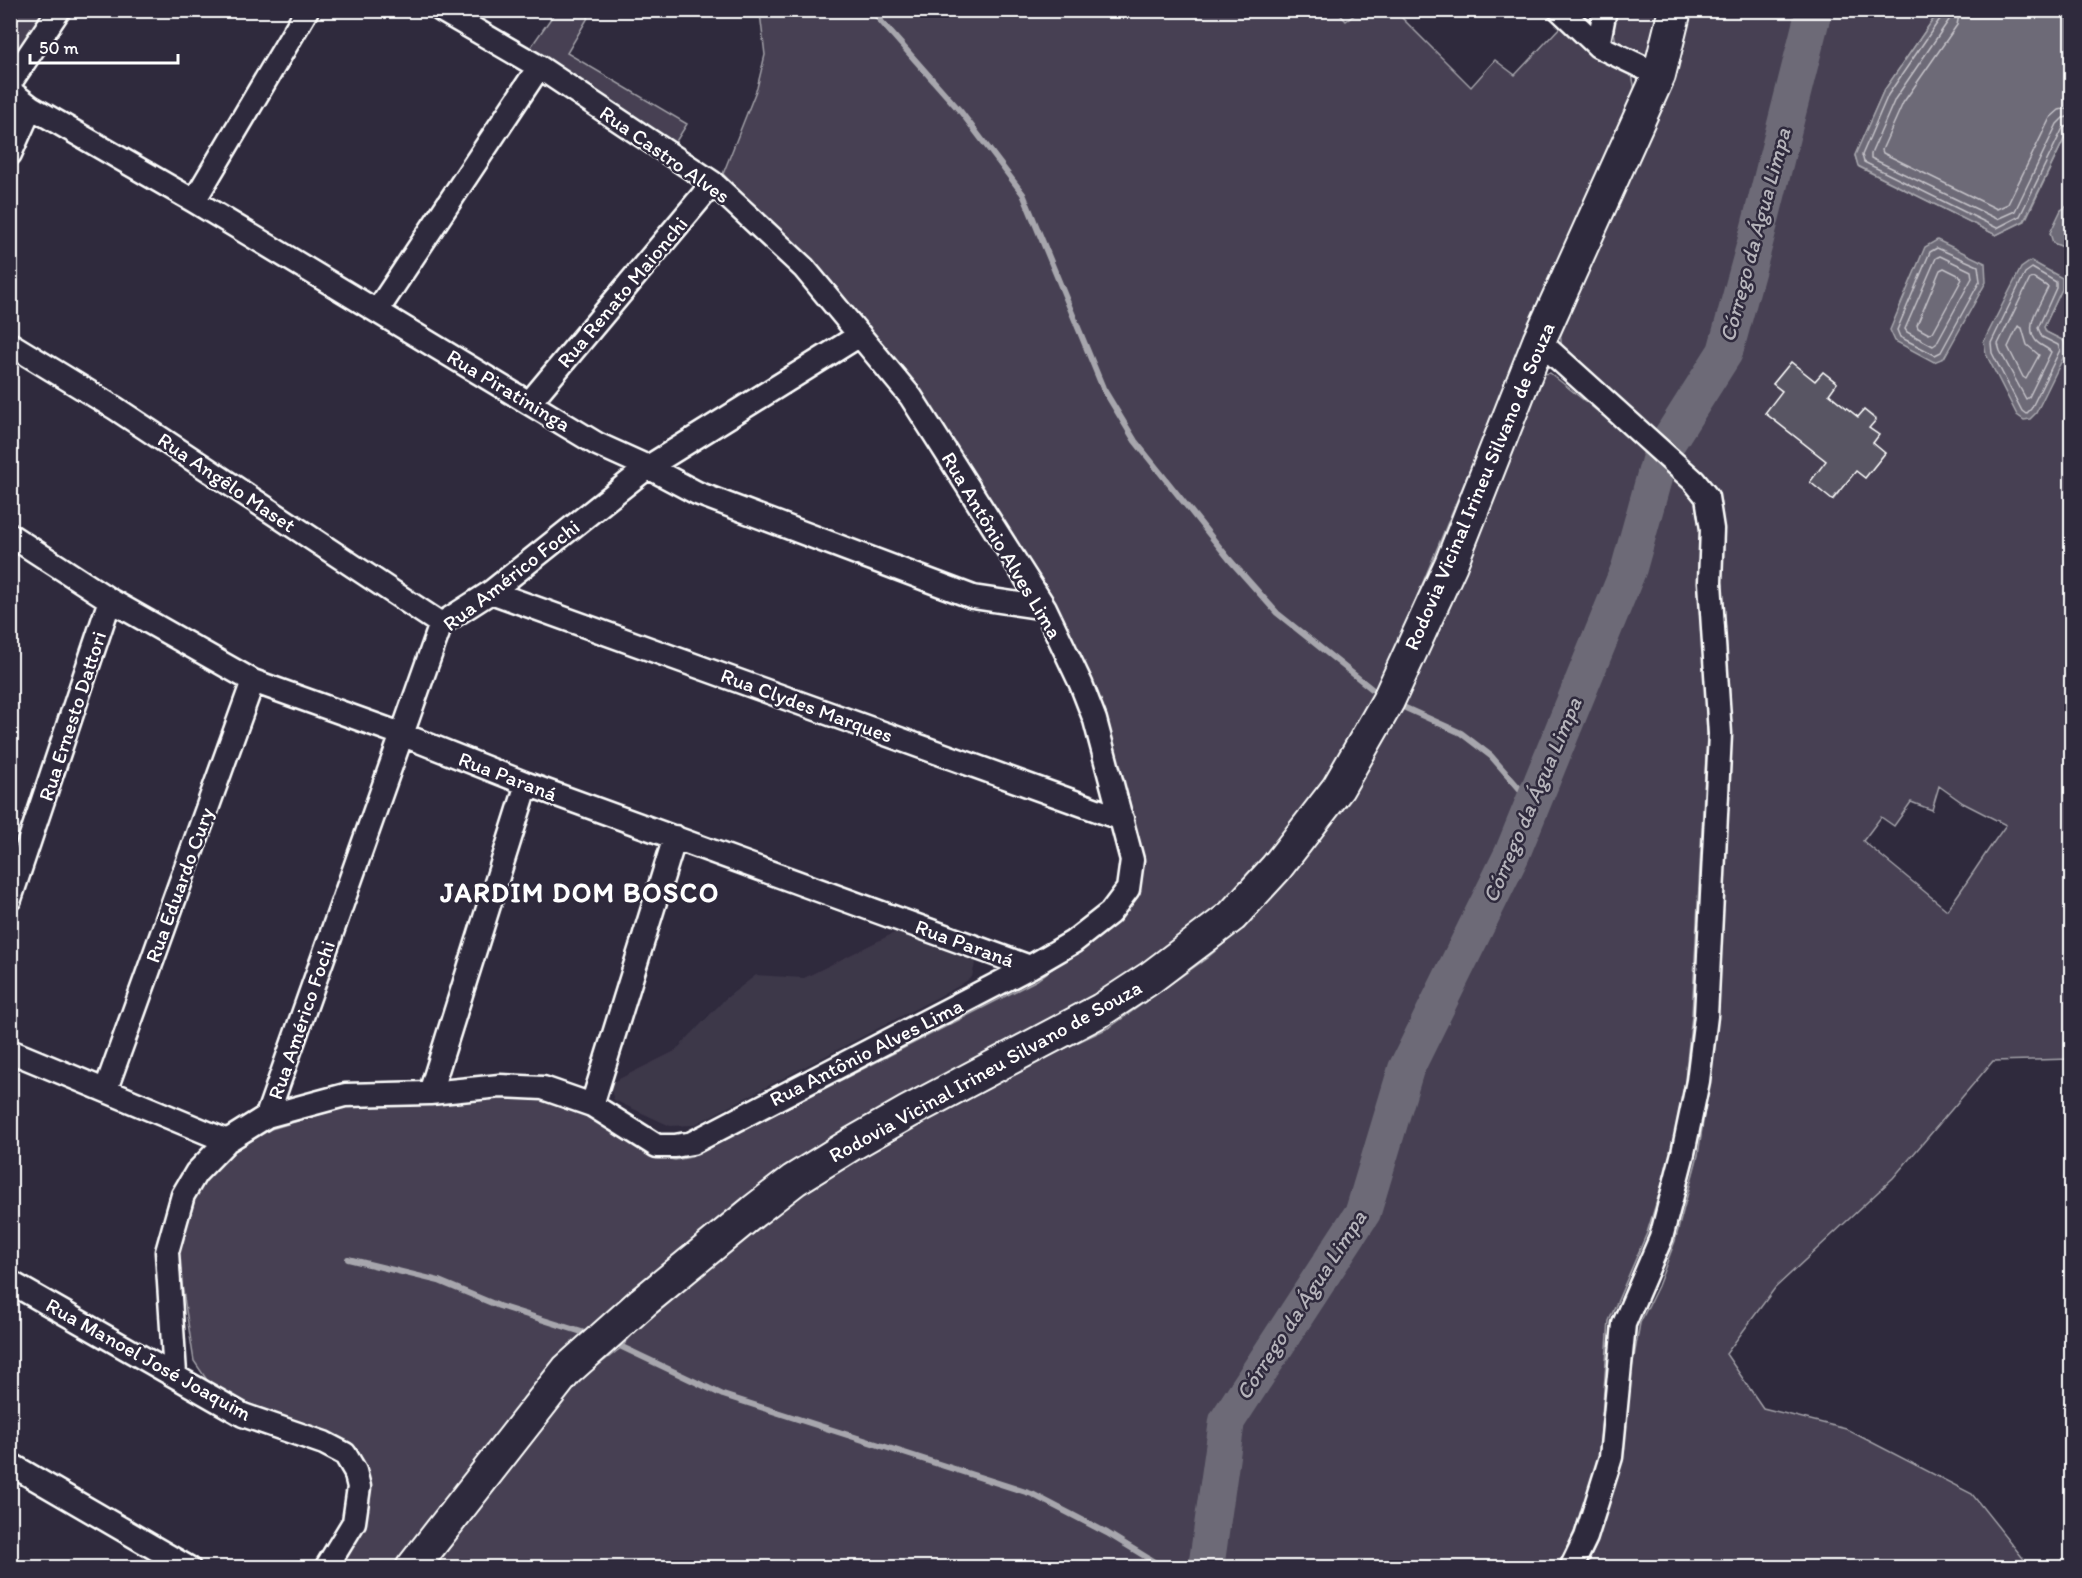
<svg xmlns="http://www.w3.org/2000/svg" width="2082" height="1578" font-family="Itim,sans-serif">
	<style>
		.built { fill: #3c3749 }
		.green { fill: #464152; stroke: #a2a0a8; stroke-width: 1.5; fill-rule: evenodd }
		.water { fill: #6d6a77; stroke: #a7a6ad; stroke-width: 1.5 }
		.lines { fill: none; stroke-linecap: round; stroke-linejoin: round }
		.shore { stroke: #c5c3c9; stroke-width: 1.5 }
		.stream { stroke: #a7a6ad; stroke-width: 6 }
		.river { stroke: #6d6a77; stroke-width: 36 }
		.building { fill: #595564; stroke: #fff; stroke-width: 1.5 }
		.minor-casing { stroke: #fff; stroke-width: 27 }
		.secondary-casing { stroke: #fff; stroke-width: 36 }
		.minor { stroke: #2f2a3d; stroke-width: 22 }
		.secondary { stroke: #2f2a3d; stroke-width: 32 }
		.labels { text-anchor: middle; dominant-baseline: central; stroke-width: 5; stroke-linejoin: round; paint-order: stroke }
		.street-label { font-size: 21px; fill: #fff; stroke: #2f2a3d }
		.water-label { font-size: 22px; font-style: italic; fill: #b6b4bb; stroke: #2f2a3d }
		.district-label { font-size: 27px; font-weight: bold; letter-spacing: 1.5px; fill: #fff; stroke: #2f2a3d }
	</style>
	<rect width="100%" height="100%" fill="#2f2a3d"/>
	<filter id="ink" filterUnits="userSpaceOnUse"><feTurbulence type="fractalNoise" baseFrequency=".0167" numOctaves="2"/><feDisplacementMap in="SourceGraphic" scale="12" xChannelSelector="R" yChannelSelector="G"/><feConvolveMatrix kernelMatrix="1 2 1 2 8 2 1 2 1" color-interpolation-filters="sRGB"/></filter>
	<g filter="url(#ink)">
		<path class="built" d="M904,928L968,951L976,959L972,977L959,986L694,1125L670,1126L614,1100L609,1084L675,1051L725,999L756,975L804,978Z"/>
		<path class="green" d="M1336,10L1346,21L1360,11H1395L1471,87L1495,60L1515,75L1563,24L1632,74L1635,90L1527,332L1377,693L1327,778L1268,858L1194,931L1149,969L744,1201L399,1567H340L360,1524V1464L211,1386L194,1361L177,1253L192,1201L204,1181L235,1150L271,1129L345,1107L431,1103L501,1095L539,1098L590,1113L654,1156L675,1160L691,1157L1037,980L1080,948L1135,894L1089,684L812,265L723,174L757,88L765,55L760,13L757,11Z
			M11,11H49L11,70Z
			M556,11H592L567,53L687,124L675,143L528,51Z
			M1616,11H1667L1657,46L1645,56L1616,44L1613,25Z
			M1687,11H1939L1883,92L1855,156L1859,167L1996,235L2025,221L2071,125V206L2069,205L2053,243L2072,250L2071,1059L1993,1061L1893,1178L1775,1288L1726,1354L1763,1408L1846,1429L1972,1494L2030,1567H1586L1597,1543L1621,1459L1627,1396L1640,1323L1658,1286L1675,1241L1698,1155L1709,1082L1729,736L1726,639L1721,584L1722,530L1720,505L1711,486L1562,353L1560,330ZM2062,289L2044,327L2046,332L2064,341H1984ZM1791,362L1815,381L1823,372L1837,383L1829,394L1858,417L1864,410L1876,419L1869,428L1878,435L1873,443L1885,453L1865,478L1850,466L1833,487L1839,492L1833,500L1810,482L1832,455L1789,397L1773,384ZM1939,786L1963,803L2006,825C1985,853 1968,882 1947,910L1863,841L1881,817L1894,826L1911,802L1932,810Z
			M1550,373L1637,443L1699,498L1704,528L1703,583L1707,736L1692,1015L1684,1089L1672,1152L1647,1233L1609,1321L1599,1458L1572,1539L1556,1567L434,1568L578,1381L622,1347L649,1314L806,1187L911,1121L1110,1027L1207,958L1242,928L1291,872L1537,375Z"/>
		<path class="water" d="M1939,11H2071V125L2024,221L1996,235L1858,166L1855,155L1883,92Z
			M2069,205L2071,206V250L2053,243L2050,233L2061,210Z
			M1937,240L1985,263L1986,282L1944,358L1934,362L1895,341L1890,330L1925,247Z
			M2031,261L2062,278V289L2044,327L2046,332L2064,341L2067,350L2036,413L2030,419L2024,420L2017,415L1986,354L1984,341L2021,268Z"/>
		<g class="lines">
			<path class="shore" d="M1943,10L1942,16L1888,95L1862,155L1864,162L1997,228L2020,216L2063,128L2072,124
				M1951,10L1949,20L1895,99L1871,154V158L1997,219L2015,211L2057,124L2063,118L2072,116
				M1960,10L1957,25L1903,103L1882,150L1883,153L1997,209L2008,204L2050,118L2059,110L2072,107
				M1937,248L1978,266L1980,281L1941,352L1935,355L1900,337L1897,330L1930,252Z
				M1940,256L1971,271L1972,278L1936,344L1933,346L1907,332L1905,329L1936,258Z
				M1944,268L1960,276L1962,279L1933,332L1929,334L1918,328L1917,325L1940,270Z
				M2032,268L2056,282V288L2038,328L2042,337L2058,345L2060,350L2031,409L2026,414L2022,411L1992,353L1991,343L2025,273Z
				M2034,278L2048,287C2042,302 2023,325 2036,341C2040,346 2047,347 2051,352L2029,397L2026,399L2000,351L1998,344L2030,279Z
				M2018,326L2022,328L2027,345L2039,355L2026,379L2023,377L2008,347Z"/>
			<path class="stream" d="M871,10L961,112L1023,194L1103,388L1135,441L1229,559L1277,613L1377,693
				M1401,706L1461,733L1491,756L1533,804
				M348,1259L439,1281L499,1306L588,1334
				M622,1347L723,1395L1032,1494L1107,1533L1164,1568"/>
			<path class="river" d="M1206,1568L1227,1421L1363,1212L1406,1069L1512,854L1629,568L1661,453L1725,352L1755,243L1814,10"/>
		</g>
		<path class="building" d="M1791,362L1815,381L1823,372L1837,383L1829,394L1858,417L1864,410L1876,420L1869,428L1879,435L1873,443L1885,453L1865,478L1856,471L1832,500L1810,482L1826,461L1765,413L1782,391L1773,384Z"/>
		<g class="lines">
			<defs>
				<path id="minor" d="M1560,10L1598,46L1659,75
					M1598,46L1605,10
					M10,83L59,10
					M10,91L31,107L194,201L597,444L648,467L697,493L973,597L1045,608
					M10,154L31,107
					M194,201L307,10
					M377,311L539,67
					M1539,341L1694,481L1707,497L1712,529L1710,582L1720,734L1706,1016L1698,1081L1683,1153L1661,1238L1624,1324L1611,1457L1586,1537L1571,1568
					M10,344L115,408L441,624
					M530,402L713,183
					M10,535L110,600L253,681L401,734L527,784L1030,967
					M491,592L1122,819
					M10,899L110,600
					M10,1051L227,1141
					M106,1089L253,681
					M430,1093L527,784
					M592,1105L675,837
					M267,1116L441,624L491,592L648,467L860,335
					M10,1282L243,1415L324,1443L345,1454L355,1471L359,1487L354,1522L326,1568
					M175,1374L167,1252L183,1195L196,1173L227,1141L267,1116L345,1095L430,1093L500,1086L543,1088L592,1105L657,1146H675L692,1143L1030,967L1073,942L1110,913L1128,889L1132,860L1095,720L1081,684L1045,608L911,397L804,268L713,183L539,67L441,10
					M10,1464L189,1568"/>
				<path id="secondary" d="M412,1568L567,1370L643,1302L754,1211L794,1180L852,1144L908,1112L1101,1010L1150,978L1232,916L1276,868L1338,788L1388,701L1451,564L1539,341L1659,75L1675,10"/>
			</defs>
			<use href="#minor" class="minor-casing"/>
			<use href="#secondary" class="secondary-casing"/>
			<use href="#minor" class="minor"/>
			<use href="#secondary" class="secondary"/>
		</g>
	</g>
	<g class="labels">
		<g class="street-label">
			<text transform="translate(665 154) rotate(35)">Rua Castro Alves</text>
			<text transform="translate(622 292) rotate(-50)">Rua Renato Maionchi</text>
			<text transform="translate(509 390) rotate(31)">Rua Piratininga</text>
			<text transform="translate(227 482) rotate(34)">Rua Angêlo Maset</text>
			<text transform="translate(1479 486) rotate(-67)">Rodovia Vicinal Irineu Silvano de Souza</text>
			<text transform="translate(1002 545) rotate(59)">Rua Antônio Alves Lima</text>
			<text transform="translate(511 575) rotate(-38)">Rua Américo Fochi</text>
			<text transform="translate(807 705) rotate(20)">Rua Clydes Marques</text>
			<text transform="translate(72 716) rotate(-72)">Rua Ernesto Dattori</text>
			<text transform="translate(508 776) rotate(21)">Rua Paraná</text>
			<text transform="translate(179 885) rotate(-70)">Rua Eduardo Cury</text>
			<text transform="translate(965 943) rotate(20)">Rua Paraná</text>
			<text transform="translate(301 1020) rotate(-71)">Rua Américo Fochi</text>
			<text transform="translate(866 1052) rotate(-27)">Rua Antônio Alves Lima</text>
			<text transform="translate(985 1071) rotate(-29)">Rodovia Vicinal Irineu Silvano de Souza</text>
			<text transform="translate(149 1359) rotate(29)">Rua Manoel José Joaquim</text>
		</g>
		<g class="water-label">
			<text transform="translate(1755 235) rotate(-75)">Córrego da Água Limpa</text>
			<text transform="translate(1532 800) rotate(-67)">Córrego da Água Limpa</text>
			<text transform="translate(1301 1305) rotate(-57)">Córrego da Água Limpa</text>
		</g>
		<g class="district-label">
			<text x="580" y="892">JARDIM DOM BOSCO</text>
		</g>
	</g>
	<rect width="2082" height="1578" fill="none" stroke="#2f2a3d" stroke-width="36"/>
	<rect x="18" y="18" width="2046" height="1542" fill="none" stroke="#fff" stroke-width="2" filter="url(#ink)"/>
	<path d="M30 54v9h148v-9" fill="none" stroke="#ffffff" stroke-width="3"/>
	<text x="39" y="54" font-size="18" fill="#ffffff" stroke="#2f2a3d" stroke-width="4.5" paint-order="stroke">50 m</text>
</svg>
